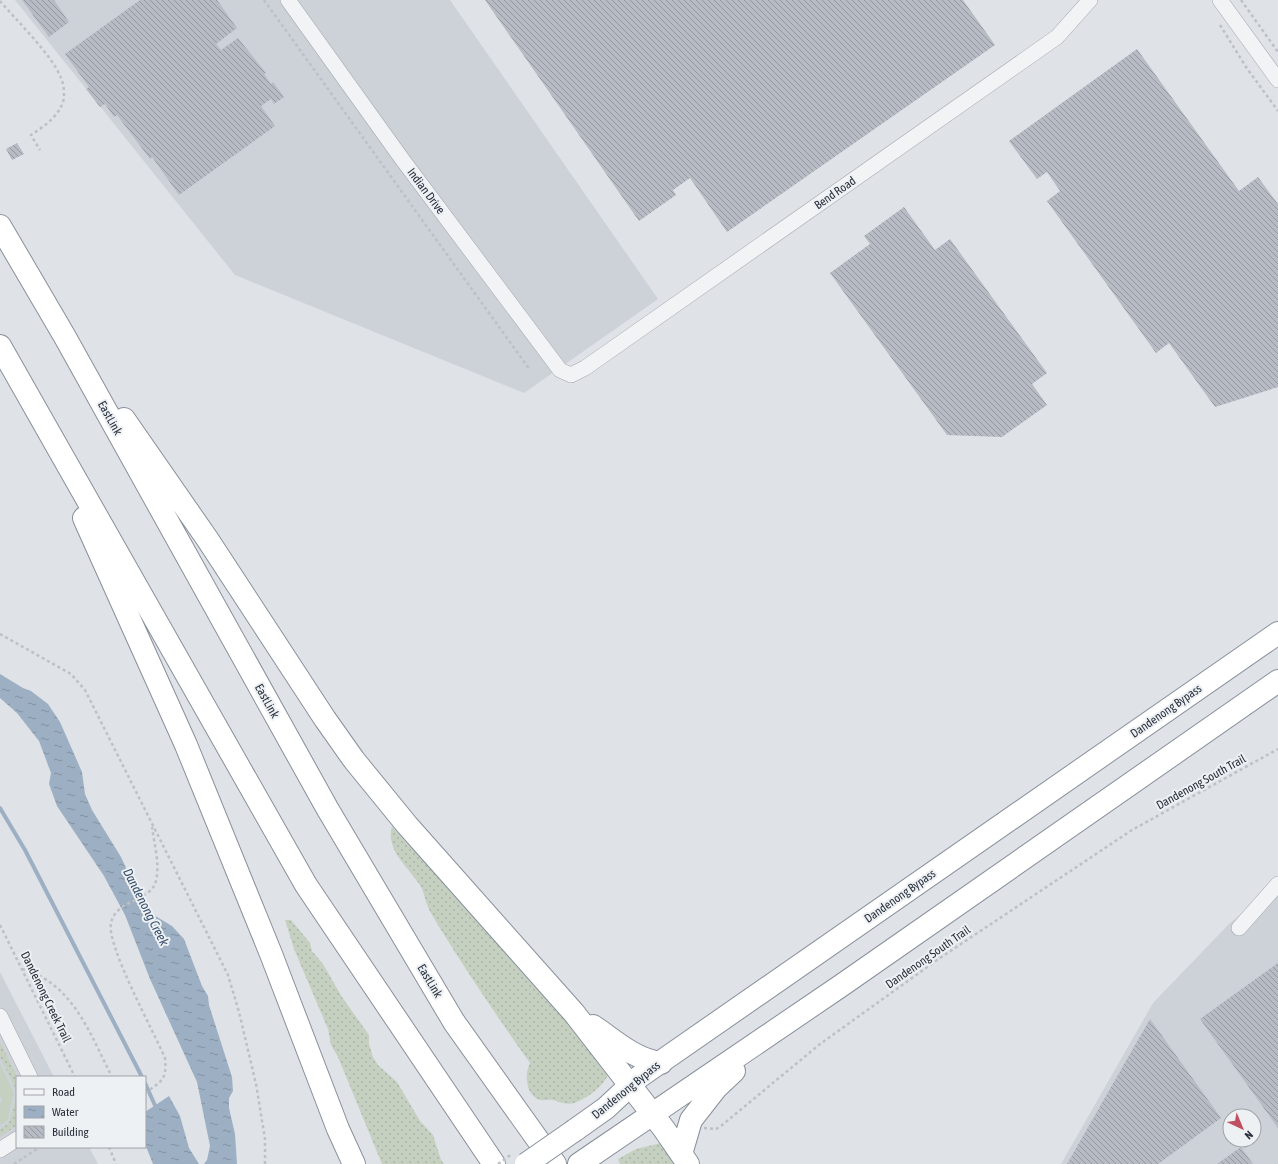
<svg xmlns="http://www.w3.org/2000/svg" width="1278" height="1164" font-family="'Asap Condensed',sans-serif">
	<style>
		.built { fill: #cdd1d8; fill-rule: evenodd }
		.grass { fill: url(#grass-dots) }
		.garden { fill: #c5d0c1 }
		.water { fill: url(#water-ripples) }
		.lines { fill: none; stroke-linecap: round; stroke-linejoin: round }
		.stream { stroke: #9db0c3; stroke-width: 4 }
		.building { fill: url(#building-back-hatch) }
		.street-casing { stroke: #a5a9b0; stroke-width: 16 }
		.highway-casing { stroke: #88909c; stroke-width: 24 }
		.path { stroke: #bdc0c5; stroke-width: 2.5; stroke-dasharray: 3 3; stroke-linecap: butt }
		.street { stroke: #f1f3f5; stroke-width: 15 }
		.highway { stroke: #fff; stroke-width: 22 }
		.highway-bridge-casing { stroke: #88909c; stroke-width: 24; stroke-linecap: butt }
		.path-bridge { stroke: #bdc0c5; stroke-width: 2.5; stroke-dasharray: 3 3; stroke-linecap: butt }
		.highway-bridge { stroke: #fff; stroke-width: 22 }
		.labels { text-anchor: middle; dominant-baseline: central; stroke-width: 4; stroke-linejoin: round; paint-order: stroke }
		.street-label { font-size: 12px; fill: #29303c; stroke: #eef1f4 }
		.water-label { font-size: 13px; font-style: italic; fill: #384f6c; stroke: #eef1f4 }
	</style>
	<defs>
		<pattern id="grass-dots" width="8" height="8" patternUnits="userSpaceOnUse"><rect width="8" height="8" fill="#c5d0c1"/><path d="M2 2h.1M6 6h.1" fill="none" stroke="#a9b3a7" stroke-width="1.8" stroke-linecap="round"/></pattern>
		<pattern id="water-ripples" width="26" height="14" patternUnits="userSpaceOnUse"><rect width="26" height="14" fill="#9db0c3"/><path d="M2 4q2-2 4 0t4 0M15 11q2-2 4 0t4 0" fill="none" stroke="#8090a0"/></pattern>
		<pattern id="building-back-hatch" width="6" height="6" patternUnits="userSpaceOnUse"><rect width="6" height="6" fill="#b7bbc3"/><path d="M-1 5l2 2M0 0l6 6M5-1l2 2" fill="none" stroke="#9598a0"/></pattern>
	</defs>
	<rect width="100%" height="100%" fill="#dfe2e7"/>
	<path class="built" d="M15,0H450L658,299L524,393L235,275Z
		M1278,883V1164H1061L1153,1003L1229,924ZM1230,1116H1254V1140H1230Z
		M0,972L54,1077H17V1147H89L98,1164H0Z"/>
	<path class="grass" d="M392,826L409,846L416,850L610,1070C606,1085 588,1098 574,1103C567,1105 560,1102 553,1100C549,1099 544,1101 540,1100C526,1096 524,1074 530,1063C498,1018 467,972 438,925C435,919 430,913 428,907C425,900 424,892 421,887C409,867 385,851 392,826Z
		M285,920H291L310,943L312,951L323,964L342,997L369,1035V1044L373,1057L378,1065L397,1082L420,1121L433,1135L441,1160L444,1164H382L338,1057L331,1045L328,1029L294,949Z
		M0,1042L17,1077V1092L0,1057Z
		M17,1095V1125L0,1137V1129L9,1123Z
		M661,1143L683,1164H620L618,1159L636,1149Z"/>
	<path class="garden" d="M0,1064L14,1093L7,1121L0,1125V1103L3,1101L0,1096Z"/>
	<path class="water" d="M0,674L23,688L31,691L48,704L60,722L82,772L85,794L92,810L121,857L131,879L144,895L142,903L147,911L172,926L184,939L202,986L208,996L209,1005L232,1077L233,1091L229,1098V1108L235,1134L237,1164H204L207,1160L210,1146L197,1082L150,979L125,915L104,876L57,806L49,784L51,773L39,741L17,713L0,698Z
		M169,1096L180,1116L189,1148L199,1164H153L145,1144V1112Z"/>
	<g class="lines">
		<path class="stream" d="M0,808L25,850L142,1077
			M145,1083L157,1110"/>
	</g>
	<path class="building" d="M22,0H54L69,22L49,37Z
		M140,0H217L237,28L216,44L221,50L238,38L266,73L264,74L271,84L273,82L284,97L274,104L271,99L261,106L275,126L179,195L152,157L150,159L117,115L114,117L105,104L100,107L86,89L89,87L65,54Z
		M485,0H963L995,45L727,232L690,178L673,190L676,195L639,221Z
		M1137,49L1239,191L1258,177L1278,204V387L1215,407L1169,343L1156,353L1047,201L1060,191L1047,172L1037,179L1009,141Z
		M17,143L24,154L12,160L6,149Z
		M904,207L935,250L950,239L1047,373L1032,384L1047,405L1002,437L947,435L830,273L870,244L864,236Z
		M1278,963V1128L1200,1019Z
		M1150,1019L1221,1118L1158,1164H1067Z
		M1241,1147L1253,1164H1217Z"/>
	<g class="lines">
		<defs>
			<path id="street" d="M288,0L402,159L560,370L571,375L585,368L1057,37L1090,0
				M1220,0L1278,80
				M1239,928L1278,884
				M0,1016L30,1077
				M0,1150L17,1139"/>
			<path id="highway" d="M0,226L65,337L327,808L454,1022L555,1164
				M0,346L306,885L494,1164
				M124,419L208,540L325,719L354,760L407,825L574,1013L664,1129L688,1164
				M84,518L186,745L271,954L338,1129L354,1164
				M593,1026C614,1040 635,1060 661,1063
				M575,1130L606,1108L639,1077L1278,633
				M681,1154L691,1120L716,1088L734,1071
				M579,1164L842,985L1278,681"/>
		</defs>
		<use href="#street" class="street-casing"/>
		<use href="#highway" class="highway-casing"/>
		<path class="path" d="M264,0L530,370
			M1241,0L1278,52
			M0,1C16,20 53,56 61,78C64,85 65,95 63,102C58,117 43,127 31,135L40,150
			M1220,25L1246,67L1278,111
			M0,634L71,674L85,690L228,975L239,1012L256,1084L265,1139V1164
			M0,925L75,1077
			M22,969C73,983 90,1034 112,1077
			M145,1093C162,1081 167,1080 165,1058C154,1032 106,945 111,923C116,900 148,901 155,884C161,868 154,843 152,827
			M145,1094V1103
			M704,1128L716,1129L721,1126L820,1044L937,960L1132,830L1278,749
			M109,1147L116,1164
			M14,1164L40,1147"/>
		<use href="#street" class="street"/>
		<use href="#highway" class="highway"/>
		<defs>
			<path id="highway-bridge" d="M526,1164L575,1130"/>
		</defs>
		<use href="#highway-bridge" class="highway-bridge-casing"/>
		<path class="path-bridge" d="M498,1164L512,1154"/>
		<use href="#highway-bridge" class="highway-bridge"/>
	</g>
	<g class="labels">
		<g class="street-label">
			<text transform="translate(426 191) rotate(53)">Indian Drive</text>
			<text transform="translate(835 193) rotate(-35)">Bend Road</text>
			<text transform="translate(110 418) rotate(61)">EastLink</text>
			<text transform="translate(267 701) rotate(61)">EastLink</text>
			<text transform="translate(1166 711) rotate(-35)">Dandenong Bypass</text>
			<text transform="translate(1201 782) rotate(-29)">Dandenong South Trail</text>
			<text transform="translate(900 896) rotate(-35)">Dandenong Bypass</text>
			<text transform="translate(928 957) rotate(-35)">Dandenong South Trail</text>
			<text transform="translate(430 981) rotate(59)">EastLink</text>
			<text transform="translate(46 997) rotate(64)">Dandenong Creek Trail</text>
			<text transform="translate(626 1090) rotate(-39)">Dandenong Bypass</text>
		</g>
		<g class="water-label">
			<text transform="translate(146 907) rotate(63)">Dandenong Creek</text>
		</g>
	</g>
	<rect x="16" y="1076" width="130" height="72" fill="#eef1f4" stroke="#9fa4aa"/>
	<rect x="24" y="1089" width="20" height="6" fill="#f1f3f5" stroke="#9fa4aa"/>
	<text x="52" y="1096" font-size="12" fill="#29303c">Road</text>
	<rect x="24" y="1106" width="20" height="12" fill="url(#water-ripples)" stroke="#9fa4aa"/>
	<text x="52" y="1116" font-size="12" fill="#29303c">Water</text>
	<rect x="24" y="1126" width="20" height="12" fill="url(#building-back-hatch)" stroke="#9fa4aa"/>
	<text x="52" y="1136" font-size="12" fill="#29303c">Building</text>
	<g transform="translate(1242 1128) rotate(136)"><circle r="19" fill="#eef1f4" stroke="#9fa4aa"/>
	<path d="M0-3L7 15L0 10L-7 15Z" fill="#c04f61"/>
	<text y="-6" font-size="11" font-weight="bold" text-anchor="middle" fill="#29303c">N</text>
	</g>
</svg>
